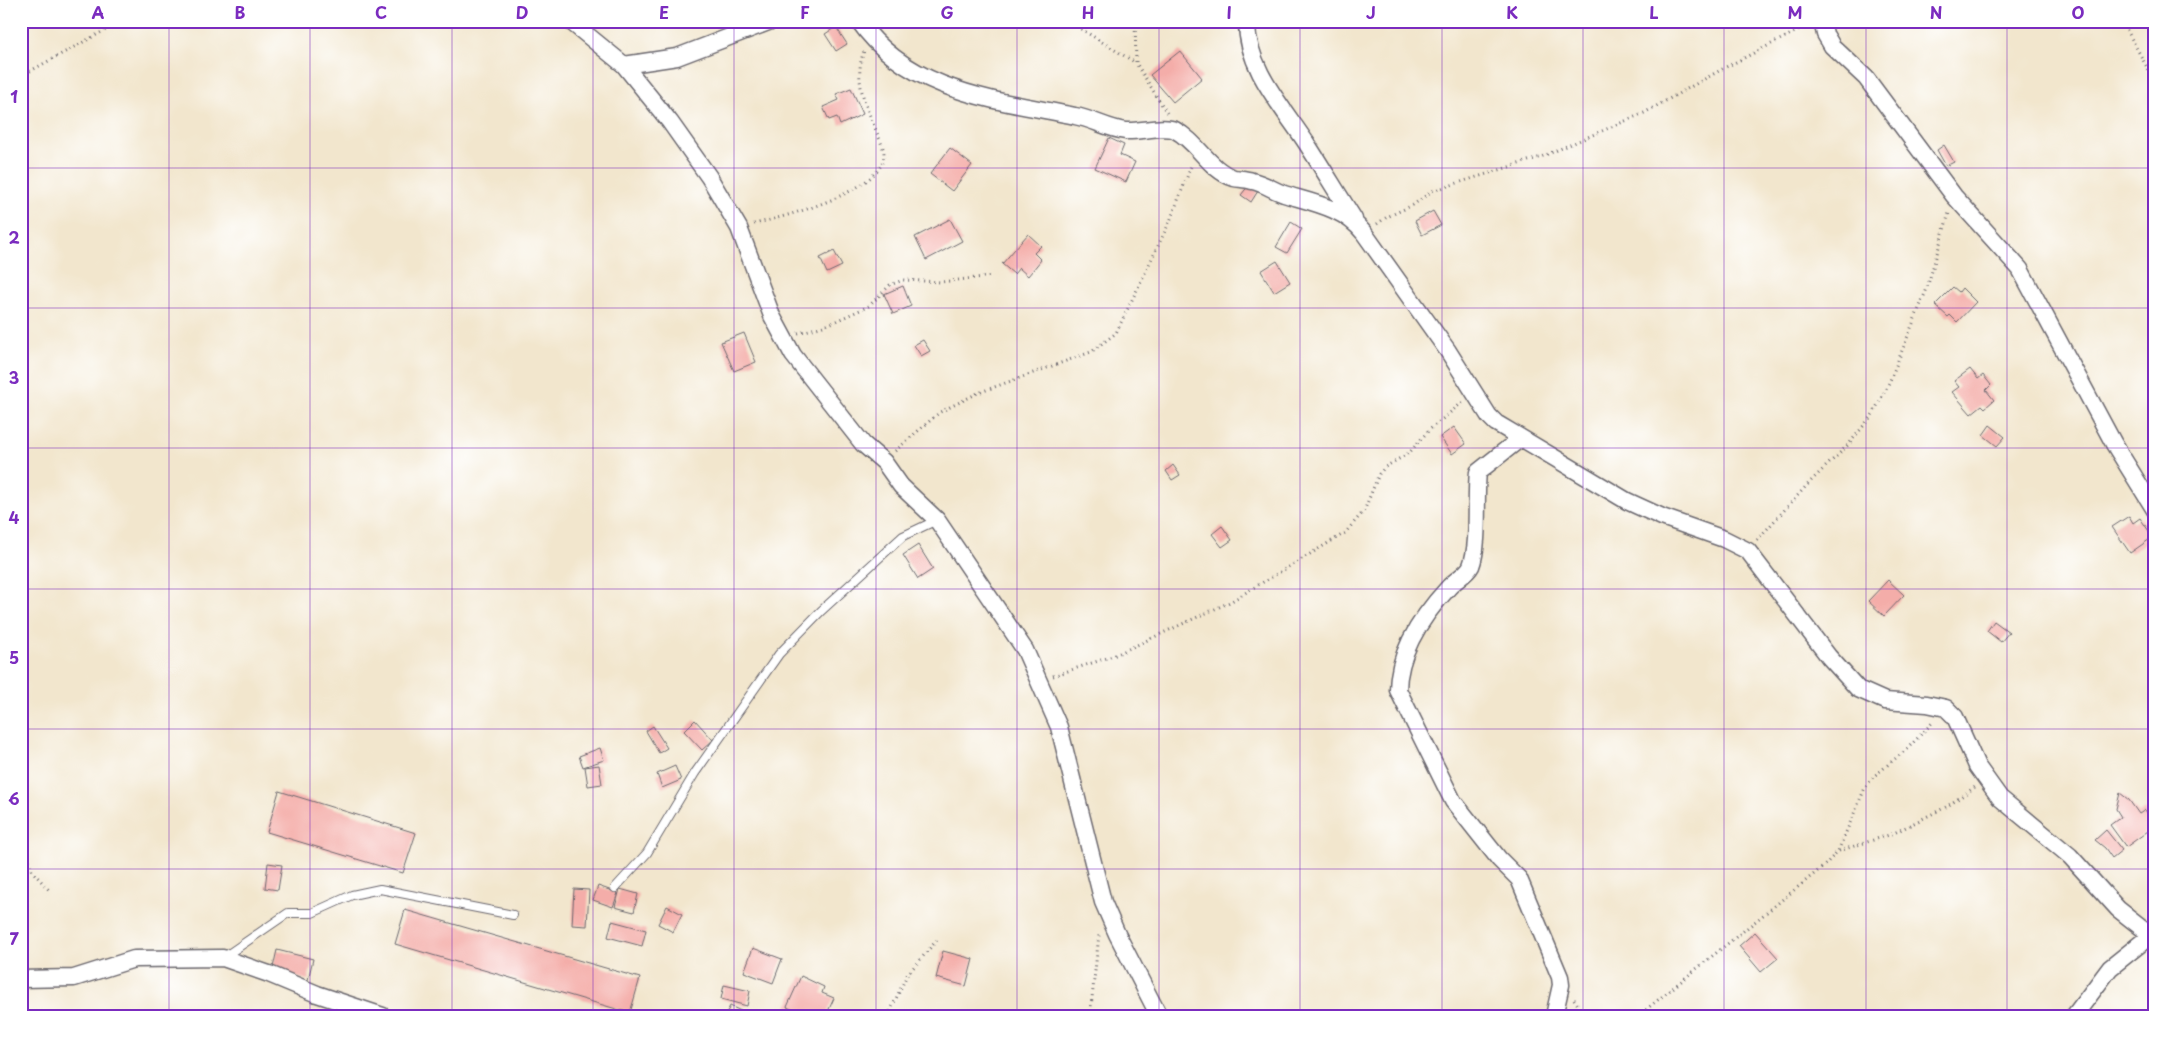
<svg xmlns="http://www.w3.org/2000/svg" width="2176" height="1037" font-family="'Playpen Sans',sans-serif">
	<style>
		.building { fill: #f4ada9 }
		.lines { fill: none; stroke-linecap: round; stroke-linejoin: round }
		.service-casing { stroke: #6b676e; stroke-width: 10 }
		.minor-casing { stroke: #6b676e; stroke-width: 19 }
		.path { stroke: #6b676e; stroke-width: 3; stroke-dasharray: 1 4; stroke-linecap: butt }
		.service { stroke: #fff; stroke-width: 8 }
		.minor { stroke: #fff; stroke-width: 16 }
		.grid { fill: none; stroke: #7b2cbf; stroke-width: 1; stroke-opacity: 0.55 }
		.neatline { fill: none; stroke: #7b2cbf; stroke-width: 2 }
		.grid-label { font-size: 16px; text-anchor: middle; font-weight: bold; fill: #7b2cbf }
	</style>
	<rect width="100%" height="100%" fill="#fff"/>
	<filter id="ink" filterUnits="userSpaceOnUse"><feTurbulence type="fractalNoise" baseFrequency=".02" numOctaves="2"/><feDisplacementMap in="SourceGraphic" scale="10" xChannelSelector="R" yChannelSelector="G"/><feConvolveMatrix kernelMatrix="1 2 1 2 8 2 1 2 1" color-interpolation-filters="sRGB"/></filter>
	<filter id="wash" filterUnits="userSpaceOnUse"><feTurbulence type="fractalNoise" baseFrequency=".0096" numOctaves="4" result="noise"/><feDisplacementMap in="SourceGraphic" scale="20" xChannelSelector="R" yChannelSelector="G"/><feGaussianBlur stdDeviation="1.12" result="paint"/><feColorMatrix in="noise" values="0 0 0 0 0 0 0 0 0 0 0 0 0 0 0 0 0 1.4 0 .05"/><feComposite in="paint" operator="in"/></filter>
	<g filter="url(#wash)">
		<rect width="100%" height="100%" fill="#f2e6cd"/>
		<g id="blocks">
			<path class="building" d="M836,27L847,44L836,51L825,34Z
				M1180,51L1202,78L1173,102L1150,75Z
				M851,88L863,114L840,125L837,117L829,120L823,107L839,100L836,94Z
				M1109,138L1124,145L1120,155L1135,162L1126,182L1095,168Z
				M1944,145L1954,162L1946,166L1937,150Z
				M950,148L972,165L952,191L930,174Z
				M1249,185L1258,191L1251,202L1241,195Z
				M1433,211L1441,225L1422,235L1415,221Z
				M950,219L962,241L926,260L915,237Z
				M1291,222L1302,229L1287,253L1276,247Z
				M1028,234L1041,246L1034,253L1041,260L1028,276L1019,268L1014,274L1002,264Z
				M834,251L842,266L827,273L820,258Z
				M1277,261L1290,282L1274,292L1261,271Z
				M903,286L911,306L893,314L884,294Z
				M1953,287L1959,292L1962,288L1976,302L1957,322L1950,315L1948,317L1935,305Z
				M744,333L756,362L734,371L721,342Z
				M923,340L930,351L921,356L914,345Z
				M1970,369L1978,379L1983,375L1991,385L1986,390L1994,400L1985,408L1982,405L1971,414L1952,392L1959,387L1954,381Z
				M1990,425L2005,437L1997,446L1983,435Z
				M1454,427L1466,444L1452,454L1440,437Z
				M1173,465L1180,475L1172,480L1166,471Z
				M2129,516L2133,523L2140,518L2153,537L2130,553L2112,527Z
				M1222,526L1232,540L1222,547L1212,534Z
				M918,545L933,569L918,579L903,555Z
				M1888,580L1904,595L1884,616L1868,601Z
				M1994,621L2009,632L2001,642L1987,631Z
				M695,720L713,740L702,750L684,731Z
				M653,726L667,748L659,753L646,731Z
				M600,748L604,760L583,767L579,756Z
				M599,765L602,784L588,786L585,767Z
				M675,766L681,780L662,788L657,774Z
				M279,791L416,833L403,873L267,832Z
				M2120,793L2129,800L2139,814L2145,810L2155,823V826L2126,847L2110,825L2121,817L2116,809Z
				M2106,830L2122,850L2112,858L2105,848L2095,840Z
				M268,863L282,865L278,890L265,888Z
				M598,886L618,893L613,907L593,900Z
				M574,889L589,890L587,926L572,925Z
				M620,889L638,894L634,912L615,907Z
				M667,906L682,914L673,932L658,924Z
				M405,910L640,978L630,1013L395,944Z
				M612,921L646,930L642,946L608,937Z
				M1755,932L1778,958L1761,972L1739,946Z
				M753,948L782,959L773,983L744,972Z
				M277,950L313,959L308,980L272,972Z
				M943,951L973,959L966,986L936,978Z
				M801,976L824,987L822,993L834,998L826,1016H806L787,1007Z
				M724,985L750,991L747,1006L721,999Z
				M730,1006L752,1016H725Z"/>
		</g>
	</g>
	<g filter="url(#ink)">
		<use href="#blocks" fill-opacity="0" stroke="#6b676e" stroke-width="1"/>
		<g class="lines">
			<defs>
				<path id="service" d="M615,888L647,853L695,773L779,654L821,611L903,536L937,520
					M224,957L288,913H312L352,895L380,889L513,915"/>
				<path id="minor" d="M570,21L624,65L670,122L709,177L739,228L772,316L793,355L863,444L884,462L901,486L937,520L1025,650L1059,727L1103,902L1117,934L1159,1016
					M859,21C909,93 997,100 1075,116C1093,119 1108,129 1126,131C1139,132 1164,125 1175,130C1198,142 1209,170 1234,178C1240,179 1246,179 1252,181C1263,183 1273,190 1284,194C1314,203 1344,208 1364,233L1448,351L1489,416L1496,423L1627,501L1662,517L1724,539L1748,551L1829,657L1858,689L1885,701L1927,704L1946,708L1955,717L1977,766L2000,798L2070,856L2118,909L2151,935
					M1247,21C1246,68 1283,107 1307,144C1323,169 1338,194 1354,219
					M1822,21L1825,34L1832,46L1866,78L1954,196L2020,269L2114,444L2155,510
					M624,65L677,57L771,21
					M1521,438L1478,472C1475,498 1480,543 1471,566C1467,574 1455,580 1449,587C1423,615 1398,651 1398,690L1453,801L1499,859L1519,879L1560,977L1561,985L1554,1016
					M21,979L74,978L134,959L223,958L269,974L317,994L383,1016
					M2074,1016L2110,968L2155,932"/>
			</defs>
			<use href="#service" class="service-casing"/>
			<use href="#minor" class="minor-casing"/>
			<path class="path" d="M1068,21L1136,63
				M1135,21L1136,63L1167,113
				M2122,21L2150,73L2155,86
				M21,76L122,21
				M754,224C783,217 895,189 883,148C871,115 851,85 864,51
				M1377,224L1387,217L1413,205L1432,191L1541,157L1644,113L1726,67L1807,26
				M798,333L827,325L869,306L890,285L903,280L941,282L992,276
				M895,451L940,412L978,393L1091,352L1116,333L1170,221L1192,164
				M1757,540L1810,482L1849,444L1873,414L1889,383L1926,291L1949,213
				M1053,676L1113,656L1230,602L1345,533L1364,511L1379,474L1385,467L1409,453L1429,430L1463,402
				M21,831L32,871L49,890
				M1839,851L1892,834L1946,807L1975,787
				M1574,999L1585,1016
				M888,1016L907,975L937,940
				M1090,1016L1099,935
				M1638,1016L1824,866L1838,851L1865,788L1873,777L1907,749L1934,721"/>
			<use href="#service" class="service"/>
			<use href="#minor" class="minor"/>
		</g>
	</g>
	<path class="grid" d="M169,21V1016M310,21V1016M452,21V1016M593,21V1016M734,21V1016M876,21V1016M1017,21V1016M1159,21V1016M1300,21V1016M1442,21V1016M1583,21V1016M1724,21V1016M1866,21V1016M2007,21V1016M21,168H2155M21,308H2155M21,448H2155M21,589H2155M21,729H2155M21,869H2155"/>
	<rect width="2176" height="1037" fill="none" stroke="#fff" stroke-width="55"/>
	<rect x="28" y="28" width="2120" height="982" class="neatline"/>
	<g class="grid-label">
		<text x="98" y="19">A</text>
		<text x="240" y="19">B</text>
		<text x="381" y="19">C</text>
		<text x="522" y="19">D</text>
		<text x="664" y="19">E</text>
		<text x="805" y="19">F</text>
		<text x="947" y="19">G</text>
		<text x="1088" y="19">H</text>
		<text x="1229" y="19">I</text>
		<text x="1371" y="19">J</text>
		<text x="1512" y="19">K</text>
		<text x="1654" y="19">L</text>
		<text x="1795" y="19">M</text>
		<text x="1936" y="19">N</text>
		<text x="2078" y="19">O</text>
		<text x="14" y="103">1</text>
		<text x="14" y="244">2</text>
		<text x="14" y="384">3</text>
		<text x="14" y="524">4</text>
		<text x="14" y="664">5</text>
		<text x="14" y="805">6</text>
		<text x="14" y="945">7</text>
	</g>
</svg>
